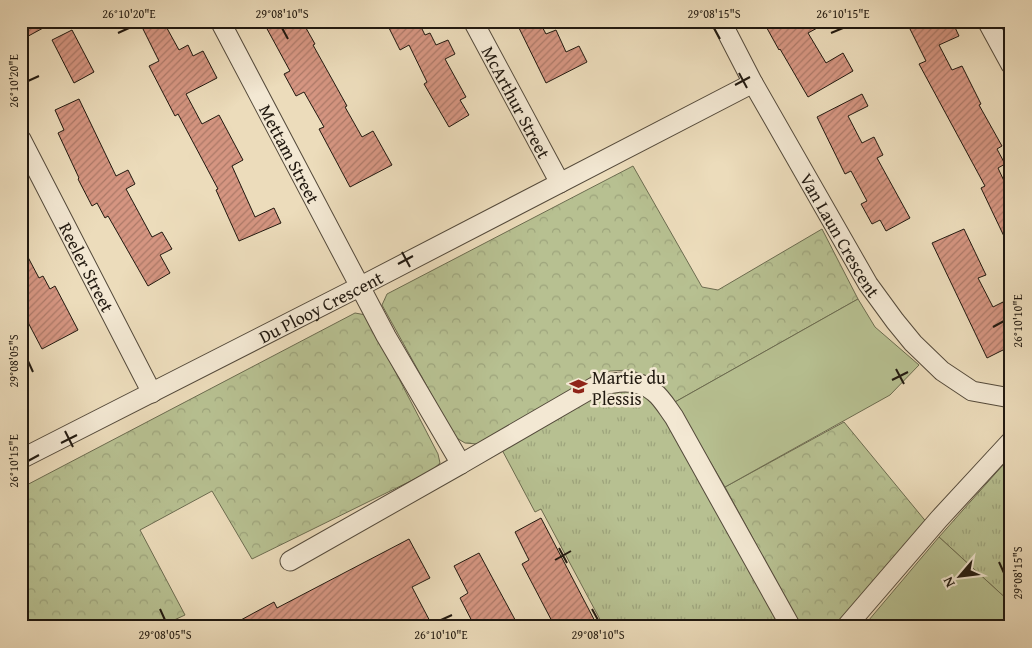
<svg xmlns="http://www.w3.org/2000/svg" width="1032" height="648" font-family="'Gentium Book Plus',serif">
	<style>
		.grass { fill: url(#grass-tufts); stroke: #6c6c50 }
		.park { fill: url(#park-crowns); stroke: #6c6c50 }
		.pitch { fill: #b7c091; stroke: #6c6c50 }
		.building { fill: url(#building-hatch); stroke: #211910 }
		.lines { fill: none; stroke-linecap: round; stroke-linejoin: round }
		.minor-casing { stroke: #544a3b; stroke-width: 21 }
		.minor { stroke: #f3e8d3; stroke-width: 19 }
		.ticks { fill: none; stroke: #211910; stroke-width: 2 }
		.labels { text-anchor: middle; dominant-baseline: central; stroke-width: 5; stroke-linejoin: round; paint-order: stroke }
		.street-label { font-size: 18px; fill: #211910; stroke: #f3e8d3 }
		.poi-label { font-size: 18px; fill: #211910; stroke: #f3e8d3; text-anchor: start }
		.neatline { fill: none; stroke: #211910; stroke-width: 2 }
		.ticks-label { font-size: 12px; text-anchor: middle; fill: #211910 }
	</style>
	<defs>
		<pattern id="grass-tufts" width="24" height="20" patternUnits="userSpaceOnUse" patternTransform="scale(1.25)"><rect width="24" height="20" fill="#b7c091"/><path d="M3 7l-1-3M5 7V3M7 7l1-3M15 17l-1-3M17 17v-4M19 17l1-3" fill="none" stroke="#9da47c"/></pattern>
		<pattern id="park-crowns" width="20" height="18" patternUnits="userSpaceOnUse" patternTransform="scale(1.25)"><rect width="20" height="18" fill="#b7c091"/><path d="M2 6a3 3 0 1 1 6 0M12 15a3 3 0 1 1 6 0" fill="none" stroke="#9da47c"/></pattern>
		<pattern id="building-hatch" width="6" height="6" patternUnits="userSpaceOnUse" patternTransform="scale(1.25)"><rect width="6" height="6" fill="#d59581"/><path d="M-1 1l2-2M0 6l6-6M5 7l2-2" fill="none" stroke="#ac7968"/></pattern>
	</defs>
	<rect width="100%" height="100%" fill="#ecdcbb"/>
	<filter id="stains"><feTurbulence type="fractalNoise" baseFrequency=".004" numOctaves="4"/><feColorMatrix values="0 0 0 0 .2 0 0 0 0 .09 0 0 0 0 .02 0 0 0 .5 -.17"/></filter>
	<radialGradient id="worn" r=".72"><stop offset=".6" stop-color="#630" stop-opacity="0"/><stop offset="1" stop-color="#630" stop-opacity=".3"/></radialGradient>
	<path class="grass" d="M621,388C650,393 652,402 668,424L784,627H604L541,509L535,512L501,448L598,393Z
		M1011,456V603L939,537Z"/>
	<path class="park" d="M633,166L702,287L718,290L822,229L858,299L675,402L658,380L630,370L610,371L589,380L477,444L465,443L455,437L382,305L387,294Z
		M355,313L366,315L438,454L440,463L431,471L252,559L212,491L140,530L185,615L159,627H21V488Z
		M844,422L928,524L842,627H801L725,487Z"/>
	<path class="pitch" d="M858,299L875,327L919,365L890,395L725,487L675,402Z
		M939,537L1011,603V627H863Z"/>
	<path class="building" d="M21,21H56L21,40Z
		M139,21H163L179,50L188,45L193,56L203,51L217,78L186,94L202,124L219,115L243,160L232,166L255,217L274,208L281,223L239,241L216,190L218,189L178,114L175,116L149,66L159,61Z
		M277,21H302L315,44L313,45L347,106L345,107L362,137L373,131L392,165L350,187L319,129L324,127L304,92L296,96L284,74L290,71L266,27Z
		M395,21H418L425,35L430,33L436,45L448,40L455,54L445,59L466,97L460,100L469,115L449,127L424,84L427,82L409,45L400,50L389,28L397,25Z
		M528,21H539L546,34L556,30L566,52L579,46L587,62L546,83L518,26Z
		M763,21H830L808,33L826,63L843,53L853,71L808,97L780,49L779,50Z
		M906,21H952L959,36L939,45L952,70L962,66L981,104L979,105L1002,146L997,149L1005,164L998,168L1011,196V251L981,188L985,186L919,64L926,61Z
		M72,30L94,72L74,83L52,40Z
		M862,94L868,106L848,116L862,143L874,137L883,155L877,158L910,218L886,231L880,220L872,224L861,204L867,201L851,171L845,174L817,117Z
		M79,99L116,176L128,170L135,184L126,189L152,237L162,232L172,249L160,255L170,273L148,286L108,216L105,218L97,203L92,206L78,179L79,178L58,133L64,130L55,110Z
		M964,229L986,275L978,278L993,307L1003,302L1011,318V346L987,358L932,243Z
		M21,244L39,278L43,276L50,289L55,286L78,330L42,349L21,309Z
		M541,518L598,627H555L522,564L529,560L515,532Z
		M409,539L430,578L412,587L433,627H355L351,619L337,627H228L274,602L277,608Z
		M479,553L493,579L519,627H475L460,598L468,593L454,566Z"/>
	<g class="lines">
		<defs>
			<g id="minor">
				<path id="s1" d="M220,21L386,336L461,464L290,561"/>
				<path id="s2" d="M473,21L560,183"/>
				<path id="s3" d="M721,21L753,83L868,284L895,321L913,343L942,371L972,391L1005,397H1011"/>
				<path d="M987,21L1011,65"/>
				<path id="s4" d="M21,139L152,393"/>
				<path id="s5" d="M21,459L361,286L753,83"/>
				<path d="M461,464L594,387C615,382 636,377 654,392C662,398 668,409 674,417L791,627"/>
				<path d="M846,627L939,519L1011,441"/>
			</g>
		</defs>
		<use href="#minor" class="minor-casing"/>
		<use href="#minor" class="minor"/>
	</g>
	<path class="ticks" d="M282,28L288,39M714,28L720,39M118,33L129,28M831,33L843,28M739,73L747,88M28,81L39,76M735,85L750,77M402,252L410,267M398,264L413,256M993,327L1004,321M28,361L33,372M896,369L904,384M892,380L908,372M65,431L73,447M61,443L77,435M28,461L39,455M559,548L567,563M555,560L571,551M999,562L1004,573M160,609L165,620M592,609L598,620M441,620L452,615"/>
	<defs>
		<symbol id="school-bare" viewBox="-9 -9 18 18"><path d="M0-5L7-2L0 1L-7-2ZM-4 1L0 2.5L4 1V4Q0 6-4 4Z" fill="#8f2418" stroke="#f3e8d3" stroke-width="2.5" paint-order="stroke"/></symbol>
	</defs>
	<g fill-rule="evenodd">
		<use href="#school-bare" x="566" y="374" width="25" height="25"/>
	</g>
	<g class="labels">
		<g class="street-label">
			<text stroke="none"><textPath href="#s2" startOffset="92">McArthur Street</textPath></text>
			<text stroke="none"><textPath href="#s1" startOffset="150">Mettam Street</textPath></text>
			<text stroke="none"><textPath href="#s3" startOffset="245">Van Laun Crescent</textPath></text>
			<text stroke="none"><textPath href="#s4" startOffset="144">Reeler Street</textPath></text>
			<text stroke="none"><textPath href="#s5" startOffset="336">Du Plooy Crescent</textPath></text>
		</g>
		<g class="poi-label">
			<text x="592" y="377">Martie du<tspan x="592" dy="21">Plessis</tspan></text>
		</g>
	</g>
	<rect width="1032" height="648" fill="none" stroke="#ecdcbb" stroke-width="55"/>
	<g transform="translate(960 576) rotate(242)" stroke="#f3e8d3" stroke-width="4" paint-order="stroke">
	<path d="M0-4L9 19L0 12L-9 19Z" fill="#211910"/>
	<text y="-8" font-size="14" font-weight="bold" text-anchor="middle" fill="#211910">N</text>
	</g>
	<rect x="28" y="28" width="976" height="592" class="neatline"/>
	<g class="ticks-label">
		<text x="129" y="18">26°10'20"E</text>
		<text x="282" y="18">29°08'10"S</text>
		<text x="714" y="18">29°08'15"S</text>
		<text x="843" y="18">26°10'15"E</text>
		<text transform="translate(14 81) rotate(-90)" y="4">26°10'20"E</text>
		<text transform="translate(1018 321) rotate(-90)" y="4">26°10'10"E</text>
		<text transform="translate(14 361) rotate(-90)" y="4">29°08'05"S</text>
		<text transform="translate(14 461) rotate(-90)" y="4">26°10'15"E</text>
		<text transform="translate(1018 573) rotate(-90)" y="4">29°08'15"S</text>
		<text x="165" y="639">29°08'05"S</text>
		<text x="441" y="639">26°10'10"E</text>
		<text x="598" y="639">29°08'10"S</text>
	</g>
	<rect width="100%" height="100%" filter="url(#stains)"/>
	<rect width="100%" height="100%" fill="url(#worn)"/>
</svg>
